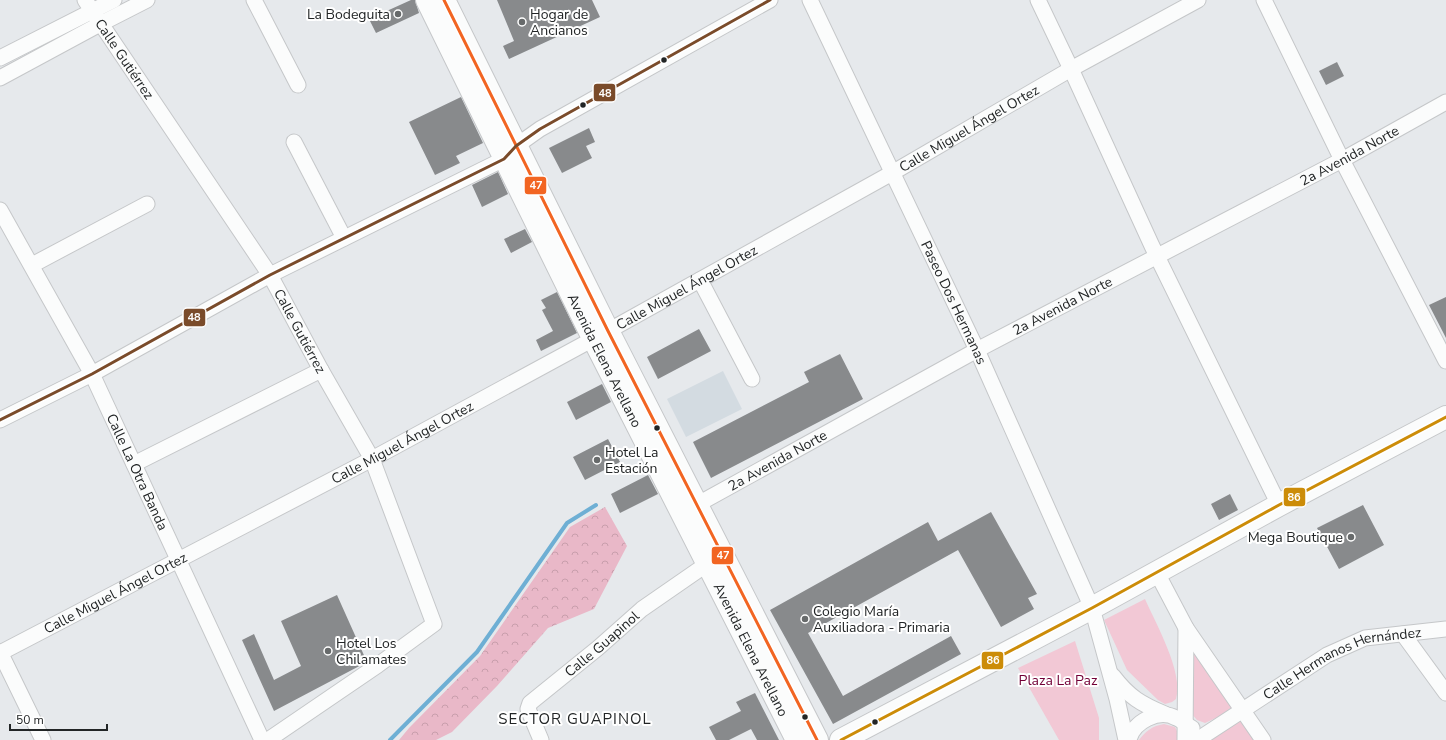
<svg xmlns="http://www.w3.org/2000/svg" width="1446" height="740" font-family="'Nunito Sans',sans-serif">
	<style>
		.built { fill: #d3dbe1 }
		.forest { fill: url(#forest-crowns) }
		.park { fill: #f2c8d5 }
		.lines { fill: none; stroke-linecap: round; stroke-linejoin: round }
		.stream { stroke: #6eafd4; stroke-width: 4 }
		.building { fill: #888a8c }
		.minor-casing { stroke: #c5c7c9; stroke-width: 17 }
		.highway-casing { stroke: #c5c7c9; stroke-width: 24 }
		.minor { stroke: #fbfcfc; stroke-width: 15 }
		.highway { stroke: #fbfcfc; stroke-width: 22 }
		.bus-1-casing { stroke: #fff; stroke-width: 6 }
		.bus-2-casing { stroke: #fff; stroke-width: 6 }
		.bus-3-casing { stroke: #fff; stroke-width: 6 }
		.bus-1 { stroke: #cc8c08; stroke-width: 3 }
		.bus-2 { stroke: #f26522; stroke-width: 3 }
		.bus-3 { stroke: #7a4b2a; stroke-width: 3 }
		.poi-dot { fill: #676a6b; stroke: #fff; stroke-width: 1.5 }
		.bus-dot { fill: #222526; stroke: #fff; stroke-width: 1.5 }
		.labels { text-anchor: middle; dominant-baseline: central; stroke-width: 4; stroke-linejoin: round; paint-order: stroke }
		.poi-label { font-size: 14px; fill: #222526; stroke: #fff; text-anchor: start }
		.street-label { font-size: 14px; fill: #222526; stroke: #fff }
		.park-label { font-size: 14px; fill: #720037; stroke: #fff }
		.neighbourhood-label { font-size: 15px; letter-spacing: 1px; fill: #222526; stroke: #fff }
		.line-badge { stroke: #fff; stroke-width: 1.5 }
		.badge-label { font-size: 11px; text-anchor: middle; font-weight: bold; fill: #fff }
	</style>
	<defs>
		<pattern id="forest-crowns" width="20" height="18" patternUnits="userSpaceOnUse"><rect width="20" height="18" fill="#e9b8c8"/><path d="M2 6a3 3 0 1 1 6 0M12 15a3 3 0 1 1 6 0" fill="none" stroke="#c89eac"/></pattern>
	</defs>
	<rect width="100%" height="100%" fill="#e6e9ec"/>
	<path class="built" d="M723,371L742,409L686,437L667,399Z"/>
	<path class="forest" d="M605,507L627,546L594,609L548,628L497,686L452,732L436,740H399L409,728L480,656L570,527Z"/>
	<path class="park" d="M1145,599C1156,624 1184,673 1176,699L1172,702L1165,704L1158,700L1127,670L1104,620Z
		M1075,641L1099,718V740H1059L1018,668Z
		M1193,652L1232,707L1218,717L1205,723L1197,720L1191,713Z
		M1239,717L1260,740H1206Z
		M1164,724L1175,727L1178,733L1177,740H1139C1146,731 1152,726 1164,724Z"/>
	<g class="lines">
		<path class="stream" d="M390,740L477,652L567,523L596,505"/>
	</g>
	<path class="building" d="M411,0H415L419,13L376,33L369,19Z
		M497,0H592L600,17L509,59L503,46L514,41Z
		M1337,62L1344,76L1326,85L1319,71Z
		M461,97L483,143L456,156L460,163L435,175L409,122Z
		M589,128L595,142L586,146L592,158L562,173L549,148Z
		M498,172L508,194L482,207L472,185Z
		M525,229L532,242L511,253L504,239Z
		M557,292L577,333L541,351L536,340L553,331L542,310L546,308L541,300Z
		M1446,297V338L1429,305Z
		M699,329L711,351L658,379L647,357Z
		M840,354L863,399L711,478L693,442L809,382L804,372Z
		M602,384L611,402L576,420L567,402Z
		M608,439L620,462L585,480L573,457Z
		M648,475L658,494L620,513L611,494Z
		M1230,494L1238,510L1219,520L1211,504Z
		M1363,505L1384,545L1339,569L1317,528Z
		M991,512L1037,594L1028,598L1034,609L1001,627L958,550L808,633L843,696L951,636L961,654L833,724L770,610L928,522L938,541Z
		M337,595L367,662L274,711L242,640L254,634L274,680L301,666L281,621Z
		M755,693L779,740H757L751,729L729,740H716L709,727L741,711L736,702Z"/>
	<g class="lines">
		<defs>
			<g id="minor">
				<path id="s1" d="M85,0L270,275L321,370L372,459L434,624L378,665L268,740"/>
				<path d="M254,0L298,85"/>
				<path id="s2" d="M810,0L977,350L1092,608L1117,699L1126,740"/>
				<path d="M1038,0L1071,69L1152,246L1279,505"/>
				<path d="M1264,0L1342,160L1446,361"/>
				<path d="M0,58L114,0"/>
				<path d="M0,78L100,24L147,0"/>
				<path d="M294,142L344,238"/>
				<path id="s3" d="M0,210L92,374L262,740"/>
				<path d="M32,265L147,204"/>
				<path d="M700,280L752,379"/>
				<path d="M0,420L92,374L270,275L504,159L516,146L540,129L770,0"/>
				<path d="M134,464L321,370"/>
				<path id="s4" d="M689,509L977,350L1342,160L1446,102"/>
				<path d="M1157,573L1186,628L1263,740"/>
				<path d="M1403,634L1446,693"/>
				<path d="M0,652L43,740"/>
				<path id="s5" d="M0,653L372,459L608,331L892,173L1071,69L1198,0"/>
				<path d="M1113,676C1129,697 1141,704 1165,714"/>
				<path id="s6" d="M541,740L528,709L530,703L598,648L642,609L707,564"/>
				<path d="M1129,740C1133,722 1159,708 1176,718C1182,720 1186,725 1192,728"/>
				<path d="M1185,740L1186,628"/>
				<path id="s7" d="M1197,740L1327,655L1365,638L1446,629"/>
			</g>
			<g id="highway">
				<path id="s8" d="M427,0L593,338L797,740"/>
				<path d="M444,0L608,331L817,740"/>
				<path d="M841,740L1092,608L1279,505L1446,417"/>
			</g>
		</defs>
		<use href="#minor" class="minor-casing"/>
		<use href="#highway" class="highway-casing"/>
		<use href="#minor" class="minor"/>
		<use href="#highway" class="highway"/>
		<defs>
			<path id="bus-1" d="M841,740L1092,608L1279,505L1446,417"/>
			<path id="bus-2" d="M444,0L608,331L817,740"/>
			<path id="bus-3" d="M0,420L92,374L270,275L504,159L516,146L540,129L770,0"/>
		</defs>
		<use href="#bus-1" class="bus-1-casing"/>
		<use href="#bus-2" class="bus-2-casing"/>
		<use href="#bus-3" class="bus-3-casing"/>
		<use href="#bus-1" class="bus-1"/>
		<use href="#bus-2" class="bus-2"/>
		<use href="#bus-3" class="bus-3"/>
	</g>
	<g class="poi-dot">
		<circle cx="398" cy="14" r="4"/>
		<circle cx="522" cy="22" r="4"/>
		<circle cx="597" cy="460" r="4"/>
		<circle cx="1351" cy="537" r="4"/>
		<circle cx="805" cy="619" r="4"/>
		<circle cx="328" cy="651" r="4"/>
	</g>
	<g class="bus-dot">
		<circle cx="664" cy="60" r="3.5"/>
		<circle cx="583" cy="105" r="3.5"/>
		<circle cx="657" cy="428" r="3.5"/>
		<circle cx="805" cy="717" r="3.5"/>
		<circle cx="875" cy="722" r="3.5"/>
	</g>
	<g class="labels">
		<g class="poi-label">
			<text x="390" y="14" text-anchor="end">La Bodeguita</text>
			<text x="530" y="14">Hogar de<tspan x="530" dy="16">Ancianos</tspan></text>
			<text x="605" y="452">Hotel La<tspan x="605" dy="16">Estación</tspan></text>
			<text x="1343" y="537" text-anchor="end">Mega Boutique</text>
			<text x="813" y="611">Colegio María<tspan x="813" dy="16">Auxiliadora - Primaria</tspan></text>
			<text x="336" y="643">Hotel Los<tspan x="336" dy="16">Chilamates</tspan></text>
		</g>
		<g class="street-label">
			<text stroke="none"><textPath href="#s1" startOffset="71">Calle Gutiérrez</textPath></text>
			<text stroke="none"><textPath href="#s5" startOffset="1102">Calle Miguel Ángel Ortez</textPath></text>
			<text stroke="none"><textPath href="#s4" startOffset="749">2a Avenida Norte</textPath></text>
			<text stroke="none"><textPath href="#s5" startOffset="778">Calle Miguel Ángel Ortez</textPath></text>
			<text stroke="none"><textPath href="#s2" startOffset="335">Paseo Dos Hermanas</textPath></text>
			<text stroke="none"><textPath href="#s4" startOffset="425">2a Avenida Norte</textPath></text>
			<text stroke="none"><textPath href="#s1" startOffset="395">Calle Gutiérrez</textPath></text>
			<text stroke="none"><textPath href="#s8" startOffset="402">Avenida Elena Arellano</textPath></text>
			<text stroke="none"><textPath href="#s5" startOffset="454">Calle Miguel Ángel Ortez</textPath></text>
			<text stroke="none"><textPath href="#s4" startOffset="101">2a Avenida Norte</textPath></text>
			<text stroke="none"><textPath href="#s3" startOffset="296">Calle La Otra Banda</textPath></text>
			<text stroke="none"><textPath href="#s5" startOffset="130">Calle Miguel Ángel Ortez</textPath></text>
			<text stroke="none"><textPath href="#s6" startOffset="133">Calle Guapinol</textPath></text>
			<text stroke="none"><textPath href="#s8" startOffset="726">Avenida Elena Arellano</textPath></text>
			<text stroke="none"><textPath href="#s7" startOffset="167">Calle Hermanos Hernández</textPath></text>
		</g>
		<g class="park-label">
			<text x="1058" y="680">Plaza La Paz</text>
		</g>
		<g class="neighbourhood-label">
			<text x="575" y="719">SECTOR GUAPINOL</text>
		</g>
	</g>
	<g class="line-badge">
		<rect x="593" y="83" width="23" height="19" rx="4" fill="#7a4b2a"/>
		<rect x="524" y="176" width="23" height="19" rx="4" fill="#f26522"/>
		<rect x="183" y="308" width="23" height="19" rx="4" fill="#7a4b2a"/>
		<rect x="1283" y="487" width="23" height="20" rx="4" fill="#cc8c08"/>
		<rect x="711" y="546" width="23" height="19" rx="4" fill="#f26522"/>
		<rect x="981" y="651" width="23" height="19" rx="4" fill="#cc8c08"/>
	</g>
	<g class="badge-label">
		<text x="605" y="97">48</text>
		<text x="536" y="189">47</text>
		<text x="194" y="321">48</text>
		<text x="1294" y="501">86</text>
		<text x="723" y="559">47</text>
		<text x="993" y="664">86</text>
	</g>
	<path d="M10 724v6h97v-6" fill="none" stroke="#222526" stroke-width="2"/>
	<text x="16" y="724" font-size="12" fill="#222526" stroke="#ffffff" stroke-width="3" paint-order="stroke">50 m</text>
</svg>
